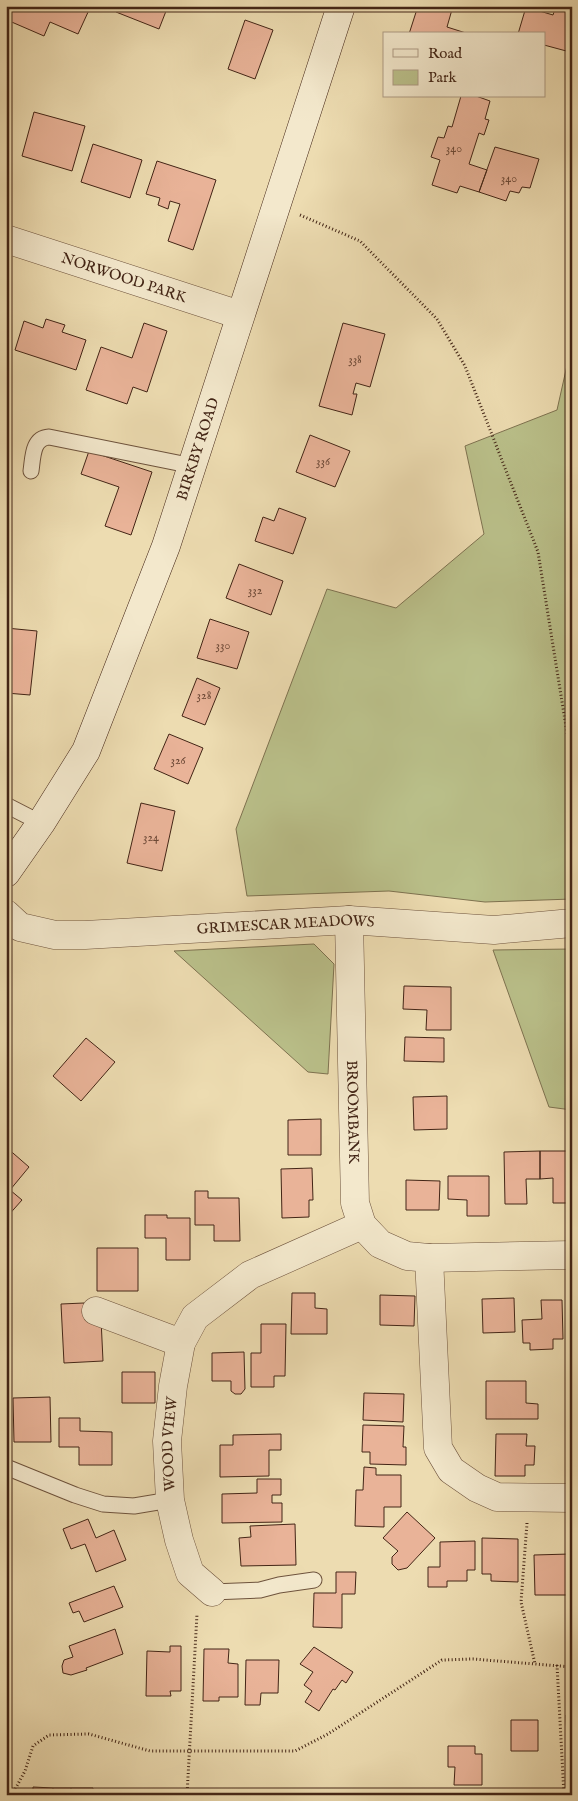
<svg xmlns="http://www.w3.org/2000/svg" width="578" height="1801" font-family="'IM FELL English',serif">
	<style>
		.green { fill: #bac08a; stroke: #7e7250 }
		.building { fill: #e9b398; stroke: #432516 }
		.lines { fill: none; stroke-linecap: round; stroke-linejoin: round }
		.lane-casing { stroke: #6e533d; stroke-width: 17 }
		.street-casing { stroke: #6e533d; stroke-width: 29 }
		.secondary-casing { stroke: #432516; stroke-width: 29 }
		.path { stroke: #432516; stroke-width: 3; stroke-dasharray: 1 2.5; stroke-linecap: butt }
		.lane { stroke: #f3e8cc; stroke-width: 15 }
		.street { stroke: #f3e8cc; stroke-width: 28 }
		.secondary { stroke: #f3e8cc; stroke-width: 28 }
		.labels { text-anchor: middle; dominant-baseline: central; stroke-width: 4; stroke-linejoin: round; paint-order: stroke }
		.number-label { font-size: 12px; fill: #6c4836 }
		.street-label { font-size: 15px; fill: #432516; stroke: #f3e8cc }
	</style>
	<rect width="100%" height="100%" fill="#eddcb1"/>
	<filter id="stains"><feTurbulence type="fractalNoise" baseFrequency=".004" numOctaves="4"/><feColorMatrix values="0 0 0 0 .2 0 0 0 0 .09 0 0 0 0 .02 0 0 0 .5 -.17"/></filter>
	<radialGradient id="worn" r=".72"><stop offset=".6" stop-color="#630" stop-opacity="0"/><stop offset="1" stop-color="#630" stop-opacity=".3"/></radialGradient>
	<path class="green" d="M572,343V619L569,640L572,654V899L485,902L389,891L247,896L236,829L327,589L396,608L484,534L465,446L557,410Z
		M314,944L334,964L328,1074L308,1072L174,951Z
		M572,949V1110L549,1107L493,950Z"/>
	<path class="building" d="M13,6H80L89,10L78,34L50,22L44,36L7,20Z
		M119,6H168L159,29L116,12Z
		M418,6H453L447,27L469,34H409Z
		M556,6H572V46L570,52L544,45V34H518L526,7L553,15Z
		M245,20L273,30L255,79L228,69Z
		M461,96H476L490,101L485,119L489,120L484,135L479,133L469,164L487,170L479,192L460,186L457,193L432,185L440,160L431,157L438,137L444,138L448,126L452,127Z
		M34,112L85,126L72,171L22,156Z
		M93,144L142,160L130,198L81,182Z
		M495,147L539,159L530,188L522,187L519,193L510,191L506,201L479,192Z
		M157,161L216,180L193,250L168,241L180,204L170,201L168,209L158,205L160,198L146,194Z
		M46,319L65,325L62,332L86,340L76,370L15,350L24,321L43,328Z
		M144,323L167,331L147,392L133,387L127,404L86,390L101,347L132,358Z
		M343,323L385,334L370,387L356,383L353,394H357L352,415L319,406Z
		M310,435L350,451L335,487L296,472Z
		M89,451L152,472L131,535L105,526L119,487L81,474Z
		M279,508L306,518L293,554L255,541L263,517L274,521Z
		M239,564L283,581L271,615L226,598Z
		M210,619L249,632L237,669L197,658Z
		M6,628L37,631L30,695L6,693Z
		M197,678L220,688L205,725L182,716Z
		M169,734L203,748L188,784L154,769Z
		M141,803L175,811L162,871L127,863Z
		M404,986L451,987V1030H426L427,1010L403,1009Z
		M405,1037L444,1038V1062L404,1061Z
		M86,1038L115,1062L81,1101L53,1076Z
		M447,1096V1129L414,1130L413,1097Z
		M321,1119V1155H288V1120Z
		M6,1147L29,1167L10,1190L22,1200L6,1218Z
		M540,1151V1179H526L527,1204H505L504,1152Z
		M540,1151H572V1203H553V1178L540,1179Z
		M312,1168L313,1200H309V1217L282,1218L281,1169Z
		M448,1176H489V1216H467V1200L448,1199Z
		M406,1180L440,1181L439,1210H406Z
		M195,1191H208V1198H239L240,1241H214V1225H195Z
		M145,1215H167V1218H190V1260H166V1238H145Z
		M97,1248H138V1291H97Z
		M292,1293H315V1308L327,1309V1334H291Z
		M380,1295L415,1296L414,1326L380,1325Z
		M514,1298L515,1332L483,1333L482,1299Z
		M541,1300H562L563,1339H553V1349L530,1350V1343H523L522,1320L542,1319Z
		M84,1303L85,1320L101,1319L103,1361L64,1363L61,1304Z
		M261,1324H286L285,1376H274V1387H251V1353H261Z
		M244,1352L245,1389L241,1394H235L231,1391V1381H212V1353Z
		M122,1372H155V1403H122Z
		M486,1381H526V1403L538,1404V1419H486Z
		M364,1393L404,1394L403,1422L363,1420Z
		M50,1397L51,1442H14L13,1398Z
		M59,1418H80V1431L112,1432V1465H79V1447H59Z
		M363,1425L404,1426L403,1447H406V1465L370,1464V1452H362Z
		M281,1434V1450H269V1476L220,1477V1445H233V1435Z
		M496,1434H527L526,1446H535L534,1465H525V1476H495Z
		M364,1467L376,1468V1475H401V1507H384V1527L355,1526L356,1490H363Z
		M257,1479H281V1495H272V1503H282V1522L222,1523V1494L257,1493Z
		M407,1512L435,1538L407,1568L398,1570L392,1564V1557L398,1551L383,1538Z
		M88,1519L96,1538L114,1530L126,1560L96,1572L85,1544L71,1549L63,1529Z
		M295,1524L296,1565L241,1566L239,1538L251,1537L250,1526Z
		M482,1538L518,1539V1582L491,1581V1574H482Z
		M475,1541V1570H467V1581H447V1587H428V1567H440V1542Z
		M570,1554L571,1595H535L534,1555Z
		M336,1572H356L355,1594H342V1628L313,1627L314,1593H336Z
		M114,1586L123,1607L84,1622L79,1611L73,1613L69,1603Z
		M115,1629L123,1654L86,1668L87,1670L71,1675L63,1673L62,1666L64,1660L73,1657L69,1646Z
		M170,1646H181V1691H170L171,1696H146L147,1651L170,1652Z
		M314,1647L353,1672L346,1683L342,1680L335,1690L333,1689L319,1711L305,1702L312,1691L304,1685L313,1672L300,1664Z
		M204,1649H229L228,1663L238,1664V1697H219V1701H203Z
		M246,1660H279L278,1693H261L260,1705H245Z
		M566,1715H572V1738L567,1739Z
		M511,1720H538V1751H511Z
		M448,1746H475V1754H482V1785H454L455,1767H448Z
		M33,1787L53,1788V1795H33Z
		M53,1788H71V1795H53Z
		M71,1788H93V1795H71Z"/>
	<g class="lines">
		<defs>
			<path id="lane" d="M31,471C33,458 32,438 49,437L193,466
				M6,805L41,823
				M6,1467L75,1495L103,1504L134,1506L170,1500
				M212,1592L260,1590L279,1585L314,1580"/>
			<g id="street">
				<path id="s1" d="M6,239L240,315"/>
				<path id="s2" d="M6,914L20,927L55,935H85L349,920L494,930L572,923"/>
				<path id="s3" d="M349,920L355,1203L362,1225L380,1244L407,1256L429,1258L438,1448L451,1470L477,1488L497,1497L572,1498"/>
				<path d="M429,1258L572,1255"/>
				<path d="M96,1311L181,1343"/>
				<path id="s4" d="M212,1592L190,1573L179,1540L170,1500L167,1441L173,1386L181,1343L195,1317L250,1275L362,1225"/>
			</g>
			<g id="secondary">
				<path id="s5" d="M6,873L41,823L86,751L166,546L341,6"/>
			</g>
		</defs>
		<use href="#lane" class="lane-casing"/>
		<use href="#street" class="street-casing"/>
		<use href="#secondary" class="secondary-casing"/>
		<path class="path" d="M300,215L360,241L437,319L465,366L538,552L572,764
			M527,1523L521,1602L535,1664
			M557,1665L564,1795
			M12,1795L25,1771L33,1746L49,1735L89,1734L150,1751H295L328,1734L442,1660L473,1659L572,1667
			M187,1795L197,1614"/>
		<use href="#lane" class="lane"/>
		<use href="#street" class="street"/>
		<use href="#secondary" class="secondary"/>
	</g>
	<g class="labels">
		<g class="number-label">
			<text x="454" y="148">340</text>
			<text x="509" y="178">340</text>
			<text x="355" y="359">338</text>
			<text x="323" y="461">336</text>
			<text x="255" y="590">332</text>
			<text x="223" y="645">330</text>
			<text x="204" y="695">328</text>
			<text x="178" y="760">326</text>
			<text x="151" y="837">324</text>
		</g>
		<g class="street-label">
			<text stroke="none"><textPath href="#s1" startOffset="124">NORWOOD PARK</textPath></text>
			<text stroke="none"><textPath href="#s5" startOffset="468">BIRKBY ROAD</textPath></text>
			<text stroke="none"><textPath href="#s2" startOffset="286">GRIMESCAR MEADOWS</textPath></text>
			<text stroke="none"><textPath href="#s3" startOffset="192">BROOMBANK</textPath></text>
			<text stroke="none"><textPath href="#s4" startOffset="161">WOOD VIEW</textPath></text>
		</g>
	</g>
	<rect width="578" height="1801" fill="none" stroke="#eddcb1" stroke-width="25"/>
	<rect x="8" y="8" width="563" height="1786" fill="none" stroke="#432516" stroke-width="2.5"/>
	<rect x="12" y="12" width="553" height="1776" fill="none" stroke="#432516"/>
	<rect x="383" y="32" width="162" height="65" fill="#f3e8cc" stroke="#ad9a83"/>
	<rect x="393" y="49" width="25" height="8" fill="#f3e8cc" stroke="#ad9a83"/>
	<text x="428" y="58" font-size="15" fill="#432516">Road</text>
	<rect x="393" y="70" width="25" height="15" fill="#bac08a" stroke="#ad9a83"/>
	<text x="428" y="82" font-size="15" fill="#432516">Park</text>
	<rect width="100%" height="100%" filter="url(#stains)"/>
	<rect width="100%" height="100%" fill="url(#worn)"/>
</svg>
